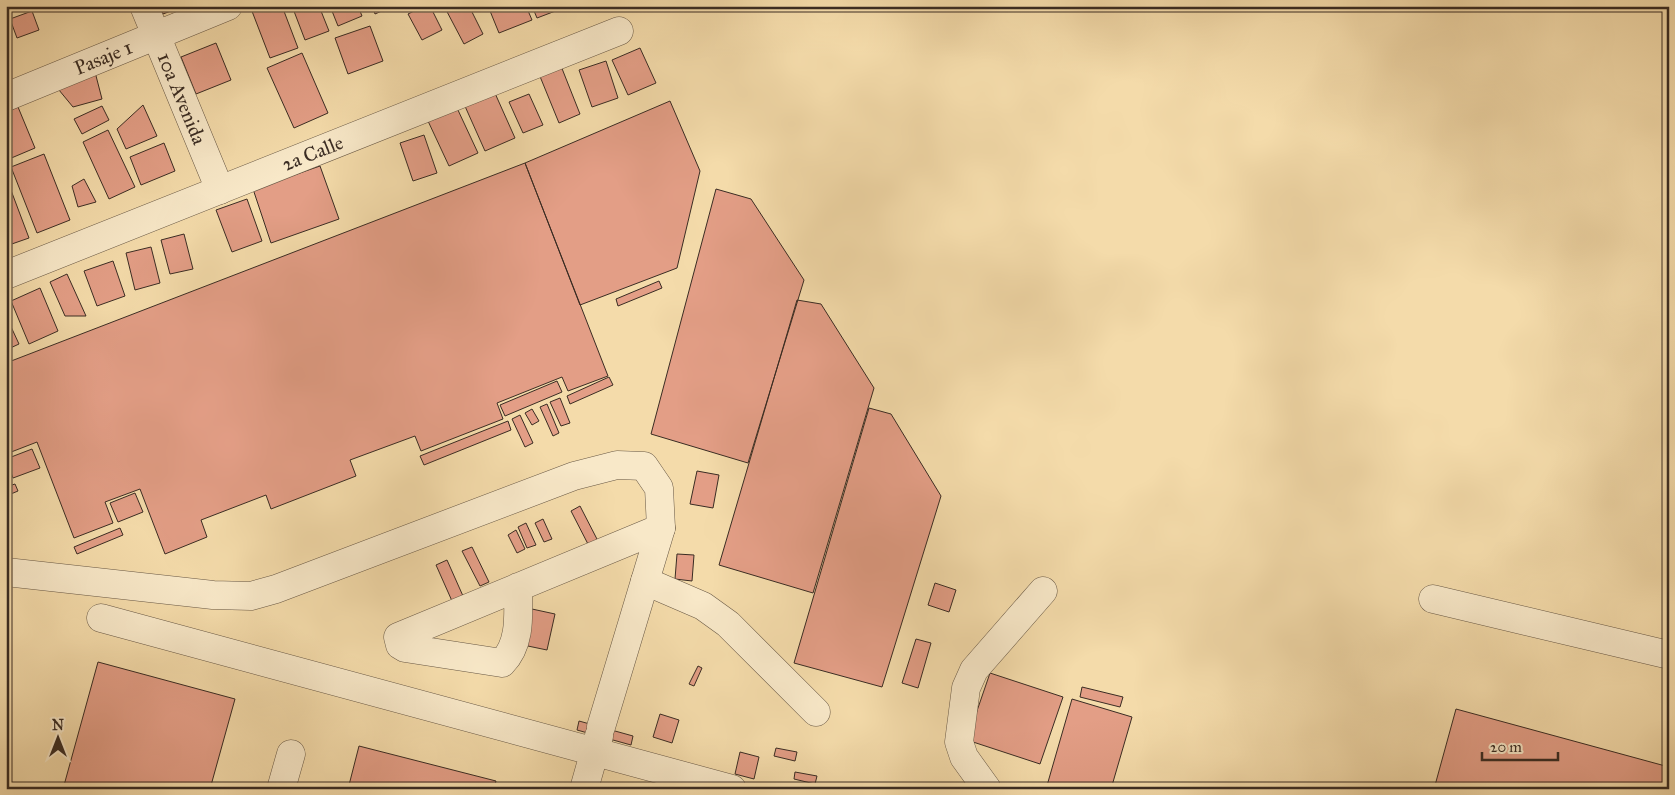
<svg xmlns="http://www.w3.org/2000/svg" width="1675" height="795" font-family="'IM FELL Great Primer',serif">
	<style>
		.building { fill: #e39e86; stroke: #3a2c23 }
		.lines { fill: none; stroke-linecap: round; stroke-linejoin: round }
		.minor-casing { stroke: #685845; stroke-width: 29 }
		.minor { stroke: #f8e8c8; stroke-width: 28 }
		.labels { text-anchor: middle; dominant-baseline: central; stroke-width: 5; stroke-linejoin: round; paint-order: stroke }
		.street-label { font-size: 20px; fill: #3a2c23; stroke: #f8e8c8 }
	</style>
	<rect width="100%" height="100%" fill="#f4dbaa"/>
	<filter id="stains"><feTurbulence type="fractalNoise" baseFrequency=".004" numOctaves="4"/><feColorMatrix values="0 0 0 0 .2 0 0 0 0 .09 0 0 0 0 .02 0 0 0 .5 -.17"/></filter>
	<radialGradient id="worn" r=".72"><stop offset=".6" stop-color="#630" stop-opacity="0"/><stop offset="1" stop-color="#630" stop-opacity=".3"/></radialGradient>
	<path class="building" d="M160,6H184L163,14Z
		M250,6H282L298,48L270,58Z
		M292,6H319L329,31L305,40Z
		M330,6H358L362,16L338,26Z
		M372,6H393L375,14Z
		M424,6H430L442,30L422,40L408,14Z
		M444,6H469L483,34L464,44Z
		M488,6H526L532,20L499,33Z
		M532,6H566V7L537,18Z
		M32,11L39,30L17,38L10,19Z
		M370,26L383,61L348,74L335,38Z
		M216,43L231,80L196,94L181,57Z
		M640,48L656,83L628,95L612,60Z
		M302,53L328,113L294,128L267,68Z
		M606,61L618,98L592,107L579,70Z
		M561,66L580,114L559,123L539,74Z
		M6,67L11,79L6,81Z
		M95,72L102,99L73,107L54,84Z
		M494,91L515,138L485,151L464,104Z
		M529,94L543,125L523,133L509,102Z
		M670,101L700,171L677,268L580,305L525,163Z
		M143,105L157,136L126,149L117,129Z
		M102,106L109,120L82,134L74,119Z
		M18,107L35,148L9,159L6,153V112Z
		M457,108L478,153L449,166L428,121Z
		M108,130L135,187L109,199L83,142Z
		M424,135L437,173L413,181L400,143Z
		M164,143L175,171L141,185L130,157Z
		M44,154L70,220L37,233L11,167Z
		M525,163L608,376L568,391L562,377L497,403L503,419L421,451L415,436L350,460L356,476L271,509L266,495L201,520L207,537L165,554L140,489L105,502L113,523L74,538L37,442L6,454V363Z
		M320,166L339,219L271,243L253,189Z
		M6,177L29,238L6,246Z
		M84,179L96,202L78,207L72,186Z
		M716,189L751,199L804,280L748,463L651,434Z
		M247,199L262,241L232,252L216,210Z
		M184,234L193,269L170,274L161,240Z
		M151,247L160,283L135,290L126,253Z
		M113,261L125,296L97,306L84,271Z
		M67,274L86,316H65L50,282Z
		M659,281L662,288L618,306L616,299Z
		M40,288L58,331L29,344L11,301Z
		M797,300L821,304L874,388L813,593L719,565Z
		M6,316L19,344L6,350Z
		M609,377L613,385L570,404L567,396Z
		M557,381L562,392L505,416L500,405Z
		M560,398L570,423L561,426L550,402Z
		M547,404L559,433L553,436L540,407Z
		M869,408L891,414L941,496L882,687L794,663Z
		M532,409L539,421L532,425L525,413Z
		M520,415L533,443L525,447L512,419Z
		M508,421L511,430L424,465L420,456Z
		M32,449L40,468L13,478L6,459Z
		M697,471L719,475L713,508L690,504Z
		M15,484L18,491L6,496V487Z
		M135,493L143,512L118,522L110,503Z
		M580,506L599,543L590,548L571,511Z
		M543,519L552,539L544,542L535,523Z
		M526,523L536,545L527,548L518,527Z
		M120,528L123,535L77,554L74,547Z
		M516,530L525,549L517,553L508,535Z
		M472,547L489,582L480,586L462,551Z
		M677,554L694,555L692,581L675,579Z
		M447,560L467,605L456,610L436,565Z
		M935,583L956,590L949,612L928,605Z
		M532,609L555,614L547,650L523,645Z
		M916,639L931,643L918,688L902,683Z
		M98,662L235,699L210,789H63Z
		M698,666L702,668L694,686L689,684Z
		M990,673L1063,697L1040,764L967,740Z
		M1082,687L1123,697L1120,707L1080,697Z
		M1072,699L1132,717L1111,789H1046Z
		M1456,709L1669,767V789H1434Z
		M660,714L679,720L672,743L653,737Z
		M579,721L633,736L631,745L577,730Z
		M359,746L496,781L494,789H348Z
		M776,748L797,752L795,761L774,756Z
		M740,752L759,757L754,779L735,774Z
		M795,772L817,776L815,784L794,779Z"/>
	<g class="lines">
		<defs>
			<g id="minor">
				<path id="s1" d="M144,6L220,190"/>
				<path id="s2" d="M6,97L228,6"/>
				<path id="s3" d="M6,275L619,31"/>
				<path d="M6,572L213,595L251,596L276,589L574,476L617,465L644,466L659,488L661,528L601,727"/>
				<path d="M645,581L703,606L728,624L816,712"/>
				<path d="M518,587C518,612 522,643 502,663L405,648L400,645L398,637L661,528"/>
				<path d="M1433,599L1669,655"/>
				<path d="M101,618L732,789"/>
				<path d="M281,789L291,754"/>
				<path d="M584,789L599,736"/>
				<path d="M987,789L964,757L959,742L966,688L974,670L1043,591"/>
			</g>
		</defs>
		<use href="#minor" class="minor-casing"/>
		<use href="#minor" class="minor"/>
	</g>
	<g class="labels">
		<g class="street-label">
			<text stroke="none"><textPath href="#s2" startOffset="105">Pasaje 1</textPath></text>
			<text stroke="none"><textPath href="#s1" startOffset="100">10a Avenida</textPath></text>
			<text stroke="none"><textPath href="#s3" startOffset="330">2a Calle</textPath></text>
		</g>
	</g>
	<rect width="1675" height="795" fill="none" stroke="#f4dbaa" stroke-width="25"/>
	<rect x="8" y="8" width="1660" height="780" fill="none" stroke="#3a2c23" stroke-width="2.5"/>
	<rect x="12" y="12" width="1650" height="770" fill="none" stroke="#3a2c23"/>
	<g transform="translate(58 738)" stroke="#f8e8c8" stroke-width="4" paint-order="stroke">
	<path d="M0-4L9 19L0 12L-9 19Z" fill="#3a2c23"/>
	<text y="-8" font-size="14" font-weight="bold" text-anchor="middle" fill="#3a2c23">N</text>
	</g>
	<path d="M1482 752v8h76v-8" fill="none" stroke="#3a2c23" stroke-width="2.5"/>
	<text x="1490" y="752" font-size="15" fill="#3a2c23" stroke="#f8e8c8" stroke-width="4" paint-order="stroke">20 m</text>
	<rect width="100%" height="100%" filter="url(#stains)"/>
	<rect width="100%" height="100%" fill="url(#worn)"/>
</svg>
